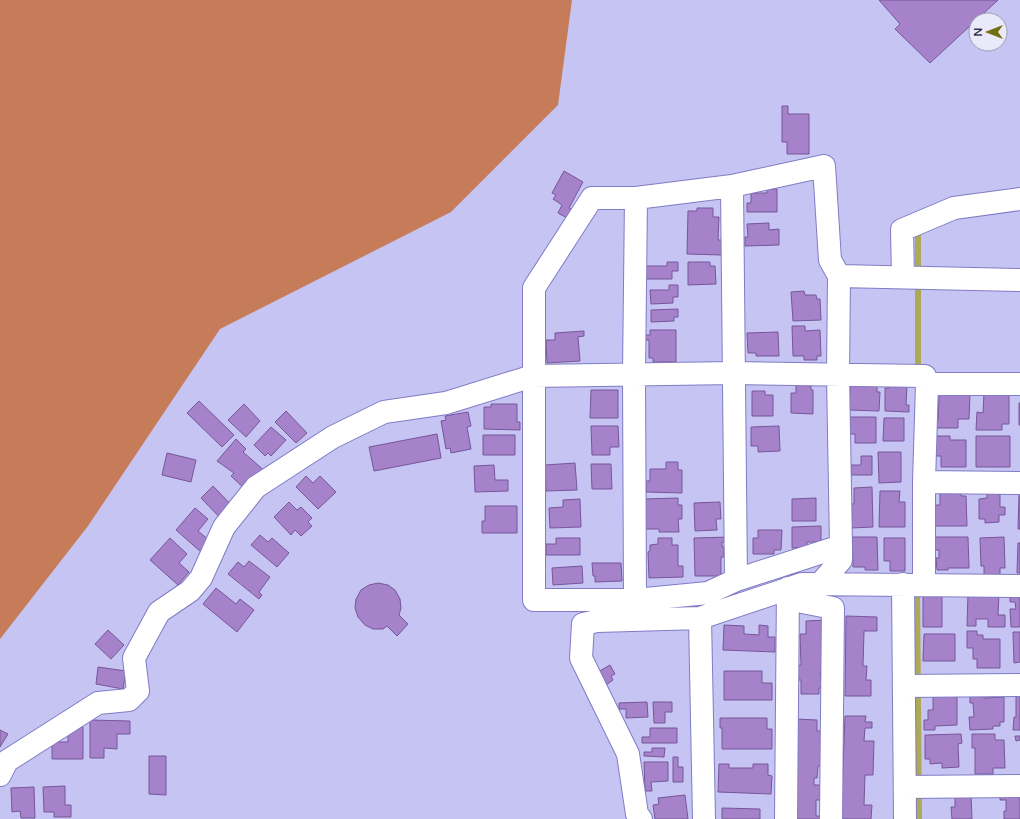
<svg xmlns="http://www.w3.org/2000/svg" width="1020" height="819" font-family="'Varela Round',sans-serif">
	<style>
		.forest { fill: #c77c59 }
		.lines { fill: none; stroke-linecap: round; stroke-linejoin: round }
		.stream { stroke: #ada956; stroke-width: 6 }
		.building { fill: #a582c9; stroke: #775699 }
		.minor-casing { stroke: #817cc5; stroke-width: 24 }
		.minor { stroke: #fff; stroke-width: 22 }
	</style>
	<rect width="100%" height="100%" fill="#c5c4f3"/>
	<path class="forest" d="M0,0H572L558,105L451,212L220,329L88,526L0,639Z"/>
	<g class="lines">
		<path class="stream" d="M918,373V228
			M917,588L919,819"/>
	</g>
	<path class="building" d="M879,0H998L930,63L895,29L900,24Z
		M782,106H788V114H809V154H787V142H782Z
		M564,171L583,182L569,208L574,210L569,219L558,213L562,205L553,199L556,195L552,193Z
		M767,189H777V212H747V203H751V193H767Z
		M697,208H713V217H719L718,240H722V255L687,254L688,211H697Z
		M769,223V230L779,229V245L745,246V237H748L747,224Z
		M667,262H678V271H672V279H645V266H667Z
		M688,262H710V266H715L716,284L688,285Z
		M669,285H678V297H673V303L651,304L650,290H669Z
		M804,291L805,295H816L817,299H820L821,320L793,321L791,292Z
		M678,309V317H674V321L651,322V310Z
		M792,326H805V331L820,330L821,356H817V360H804V356H793Z
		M650,330H676V362H653V358H649V340H645V335H650Z
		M584,331V336L578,337L580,361L547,363L546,340H555V333Z
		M778,332L779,356H756V353H748L747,333Z
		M850,384L877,385V392H880L879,411L849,410Z
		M796,385L811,386V390H813V414L791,413V393H796Z
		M889,385H907L906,405H909V412L885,411V388H889Z
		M591,390H618V418H590Z
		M752,391H765V395H773V416H752Z
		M984,393L1009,394V424H1002V430H976L977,412L983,413Z
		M939,394H970L969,419H958V428H935V421H938Z
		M199,401L234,435L222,447L187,413Z
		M1019,403H1020V425H1019Z
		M244,404L260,421L246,437L228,420Z
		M491,404H517V422H520V430L484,429V407H491Z
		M286,411L307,433L296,443L275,422Z
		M468,412L471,426L467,427L471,449L451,453L450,448L446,449L441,421L446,420L445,416Z
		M849,417H876V443H855V434H849Z
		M884,418H904V441H883Z
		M591,426H618L619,447H610V455H592Z
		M779,426L780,451L758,452V446H751V427Z
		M271,427L286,440L271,456L268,453L265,456L254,445Z
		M437,434L441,458L374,471L369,447Z
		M483,435H515V455H483Z
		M935,436H950V440H966V467H941V456H935Z
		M976,436H1010V467H976Z
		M236,439L246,449L243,452L267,473L249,493L231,476L234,473L217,461Z
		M878,452H901V482L879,483Z
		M167,453L196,460L191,482L162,475Z
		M861,456H872V475H851V465H861Z
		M666,462H678V470H682V493L646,492V481H650V469H666Z
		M575,463L577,490L546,491L545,465Z
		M591,464H611L612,489H592Z
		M494,465L495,480H508V491L475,492L474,466Z
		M306,476L313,483L320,476L336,492L318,509L296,487Z
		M213,486L240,514L228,526L201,498Z
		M872,487L873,527L851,528V504H854V488Z
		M880,491H900L899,502H905V527H879Z
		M961,491V496H966L967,526H935V505H940V492Z
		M987,493H1000V507H1005V515H999V522L985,523V519H979V499L987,498Z
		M1019,494H1020V529H1018Z
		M678,498V505H682V519H678L679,532H659V529H645L644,499Z
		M816,498V521H792V499Z
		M580,499L581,527L550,528L549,508L563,507V500Z
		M289,502L297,510L301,507L312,518L308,522L312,526L301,536L295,530L291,535L274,517Z
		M720,502L721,519H716L717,530L695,531L694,503Z
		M485,506H517V533H482V521H485Z
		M195,508L208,519L198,531L210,541L201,552L176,530Z
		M821,526V542H807V547L792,548V527Z
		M758,530H782L781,550H774V554H753V538H758Z
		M260,535L268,542L272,538L289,553L277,567L251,545Z
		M729,537V542H722V547H724V557H721V576H695L694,538Z
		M852,537H877L878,570H865V567H853Z
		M935,537H968L969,568H948V570H937L936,558H939V550H935Z
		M1004,537L1005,568H1000V575H984V566H981L980,538Z
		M170,538L187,554L179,563L189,572L178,585L150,560Z
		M556,538H580V555H546V544H556Z
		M658,538H672V545H678V566H683V577L649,578L648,552L650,551V545L658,544Z
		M884,538H905V571H890V561H884Z
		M1018,543H1020V573H1017Z
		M249,561L270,577L259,592L262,595L259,599L228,574L238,562L244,567Z
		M592,563H621L622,581L595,582V576H593Z
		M582,566L583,583L553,585L552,568Z
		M378,583L388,585L395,590L400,599L401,608L399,615L408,624L397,636L387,626L383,629H373L365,625L358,617L355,608L356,599L361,590L369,585Z
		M216,588L236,604L240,599L254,610L237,632L203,604Z
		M1010,592L1020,595V627H1011L1010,609H1016L1015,602H1010Z
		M968,593L999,594L998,615H1005V627H988V619H976V626H967Z
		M923,595H942V627H923Z
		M846,616L877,617V631H864L863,666H867L866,680H871V696H845Z
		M827,620V633H822L826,672H820L821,680H825V688H819V694H801V680H797V666L801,665L800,634H806V621Z
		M724,625L744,626V634L759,635V625L768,626V637H775V652L723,650Z
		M108,630L124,645L111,659L95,644Z
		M967,631H977V635H983V639H1000V668H977V659H973V648H967Z
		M1013,632H1020V662L1014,663Z
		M924,634H955V661H923Z
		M610,665L615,674L611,676L613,680L606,685L598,672Z
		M98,667L126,671L123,689L96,684Z
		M724,671H762V683H772V700H724Z
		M984,691V698L1004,697V722H1000V726H993V729L970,730L969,717H974L973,703H970V692Z
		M1016,694H1020V730H1013L1014,717H1016Z
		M933,696H957V725L935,726V730H924V720H928V710H933Z
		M647,702L648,717L626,718V709H619V703Z
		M653,702H672V712H665V723H654Z
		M845,716H866L865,722H872V728H865L864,741H874L873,775H865L864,805H872L871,819H841Z
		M720,718H767V729H772V749H722V728H720Z
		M795,719L817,720V731H825L824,766H818L817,778H814V785H822V800H816V816H822V819H794Z
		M90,720L130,721V734H117V749L104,748V758H90Z
		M68,727H83V759H52V742H68Z
		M650,728H677V743H642V737H650Z
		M0,730L8,734L0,747Z
		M961,734L962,743L958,744L959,767L942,768V763L930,764V759H925V735Z
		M972,734H995V740H1004L1005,768H993V774H975V748H972Z
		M1015,736H1020V740L1016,741Z
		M652,748H665L664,757L644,756V752H652Z
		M149,756H166V795L149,794Z
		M673,757H678V767H683V782H673Z
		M644,762H668V781L651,782L652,791H645Z
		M719,764H729V768H753V764H768V775L772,776L771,794L718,792Z
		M65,786V805H71V817H54V812H44L43,787Z
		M34,787L35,818H21L20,811L12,812L11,788Z
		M1000,790L1020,796V819H1004V811H1006V800H1000Z
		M685,795L688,819H655L653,805L659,804L658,798Z
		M971,795L972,819H952L951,807H955V796Z
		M722,808L760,809V819H722Z"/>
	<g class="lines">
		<defs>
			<path id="minor" d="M732,186L736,580
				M839,276L1020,280
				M903,277L902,230L954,208L1020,199
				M927,384H1020
				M924,482V584
				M802,584V602L833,608L831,819
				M820,584L841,560V546L838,375L839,276L830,260L824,166L732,186L636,198H592L534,288V600H635L708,593L736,580L841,546
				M903,584L905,819
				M635,600L634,374L636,198
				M700,618L704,819
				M904,686L1020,685
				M0,775L7,761L98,703L129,700L138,691L134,658L159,612L190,591L201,578L224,527L256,487L333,437L384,412L446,403L533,376L734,373L925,376L927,384L924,482L1020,483
				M905,787L1020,786
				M641,819L637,814L628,754L581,658L583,624L597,621L700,618L802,584L1020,586
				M786,819L788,588"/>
		</defs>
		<use href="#minor" class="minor-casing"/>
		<use href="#minor" class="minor"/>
	</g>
	<g transform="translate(988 32) rotate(270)"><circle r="19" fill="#e9e9f9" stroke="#a09fb5"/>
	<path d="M0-3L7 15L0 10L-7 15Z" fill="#736e0c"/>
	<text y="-6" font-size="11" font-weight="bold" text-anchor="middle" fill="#333150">N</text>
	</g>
</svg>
